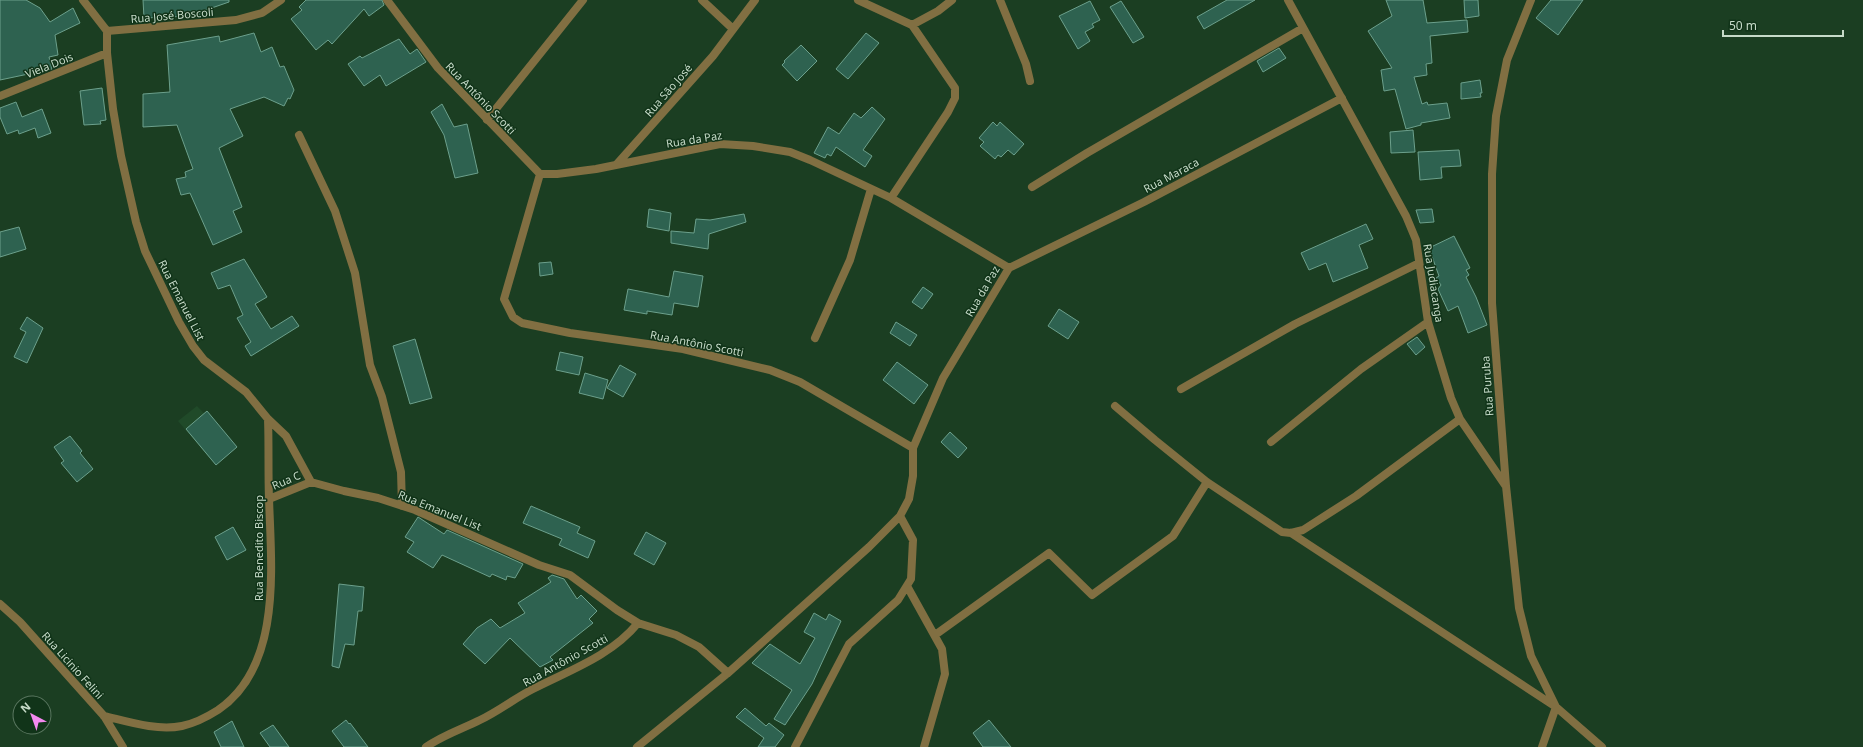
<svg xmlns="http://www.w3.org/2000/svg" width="1863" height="747" font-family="'Noto Sans',sans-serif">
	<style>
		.built { fill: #204a29 }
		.building { fill: #2e6250; stroke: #6ca08c }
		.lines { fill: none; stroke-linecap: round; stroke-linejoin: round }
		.minor { stroke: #816f42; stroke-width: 8 }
		.labels { text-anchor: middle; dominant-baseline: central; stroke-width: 3; stroke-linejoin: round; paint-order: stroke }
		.street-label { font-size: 11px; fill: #c6dac8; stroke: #113419 }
	</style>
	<rect width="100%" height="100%" fill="#1b3e22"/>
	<path class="built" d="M197,406L233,444L213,462L178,421Z"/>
	<path class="building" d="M0,0H26L40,8L50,22L73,8L80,23L55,35L58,55L49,57L52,69L0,80Z
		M143,0H229V2L203,11L204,13L191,16L144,18Z
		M306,0H382L384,5L369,16L364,9L332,44L328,40L316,50L291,19L302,10L299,7Z
		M1227,0H1255L1204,29L1197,17Z
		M1386,0H1423L1427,23L1467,20L1468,32L1430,36L1432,63L1426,64L1427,75L1414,77L1422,104L1427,102L1428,105L1447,103L1450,118L1421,123V125L1406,129L1395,89L1384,91L1381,70L1392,68L1368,31L1392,16Z
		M1464,0H1478L1479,16L1465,18Z
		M1551,0H1583L1558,35L1536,18Z
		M1090,1L1100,20L1092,24L1094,27L1085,32L1090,41L1078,49L1059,16Z
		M1121,1L1144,37L1133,43L1110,7Z
		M254,33L261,52L272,47L280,67L284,66L294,90L290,99L288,98L284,106L264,97L230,109L243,136L219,148L242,207L233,211L242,232L213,245L190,193L181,195L176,179L186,177L185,172L193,169L177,125L143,127V94L170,92L167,45L219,36L220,42Z
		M866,33L879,43L848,79L836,69Z
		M399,39L410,54L417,49L426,62L386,86L380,75L364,86L348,64L360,56L362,58Z
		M801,45L817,61L797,81L782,65L785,62L784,61Z
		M1279,48L1286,58L1263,72L1257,61Z
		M1480,80L1482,93H1480L1481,97L1461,99V83Z
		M102,88L106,120L100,121L101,124L84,125L80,91Z
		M16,102L22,117L42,109L51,133L38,138L35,128L19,134L18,130L7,134L0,117V108Z
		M442,104L454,127L467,124L478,173L455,178L444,135L431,112Z
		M872,107L885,119L863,150L872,156L865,167L836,147L831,156L827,154L825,158L814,153L828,127L839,134L854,113L861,118Z
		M993,122L997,126L1000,122L1024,144L1014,155L1008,150L1001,157L998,155L995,159L980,146L984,142L979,138Z
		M1413,130L1415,152L1391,153L1390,132Z
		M1459,150L1461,166L1441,167L1442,178L1420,180L1418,152Z
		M649,209L671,213L669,231L647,227Z
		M1432,209L1434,222L1420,223L1416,210Z
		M744,214L746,222L709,234L708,249L671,243V231L694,233L696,219L710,220Z
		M1366,224L1373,239L1359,245L1368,268L1333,282L1326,263L1309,270L1301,253Z
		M19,227L26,249L0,257V232Z
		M1454,236L1470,268L1466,270L1469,275L1466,277L1476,297L1487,325L1468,333L1458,306L1448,311L1438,289L1441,285L1436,278L1439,276L1429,248Z
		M244,259L267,297L255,304L271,329L292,316L299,326L251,356L245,346L251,342L237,318L243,315L230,285L218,289L211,273Z
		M551,262L553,274L540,276L539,263Z
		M674,271L703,276L698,307L674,303L672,315L647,311V314L624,310L628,289L669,297Z
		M923,287L933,294L922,309L912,302Z
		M1059,309L1079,322L1068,339L1048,326Z
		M27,317L43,328L27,363L14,357L26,332L20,329Z
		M896,322L917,335L910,346L890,333Z
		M1417,337L1425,347L1416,355L1407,344Z
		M415,339L432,398L410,404L393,346Z
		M560,352L583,357L579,375L556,370Z
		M897,362L928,385L914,404L883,380Z
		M620,365L636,374L623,397L607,388Z
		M585,373L608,380L603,399L579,393Z
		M207,411L237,447L216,465L186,429Z
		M950,432L967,448L958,458L941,442Z
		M70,436L82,451L80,453L93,469L77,482L61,463L64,461L54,447Z
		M531,506L580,527L577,533L595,541L588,558L559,545L562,539L523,523Z
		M418,517L444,534L447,530L523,564L515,578L507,576L506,580L492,574L490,577L442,555L433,568L407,552L414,542L405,537Z
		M233,527L246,550L227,560L215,537Z
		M646,532L666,543L654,565L634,554Z
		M552,575L564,579L577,599L581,595L597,611L589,619L593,623L550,657L553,660L540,667L510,638L485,664L463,644L477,628L491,619L500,628L525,613L518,603L551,582L548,578Z
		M339,584L364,587L362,611H358L354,645L345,644L339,668L332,666Z
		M814,613L826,620L829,614L841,621L812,684L785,725L774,719L792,690L752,663L770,644L800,664L815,638L804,632Z
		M745,708L766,726L769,723L784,735L775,747H758L764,738L736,717Z
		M346,720L349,724L350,723L368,747H344L332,731Z
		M989,720L1011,747H983L973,733Z
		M232,721L244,747H221L214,732Z
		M273,725L289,747H270L260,733Z"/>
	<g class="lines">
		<path class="minor" d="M83,0L107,31V53L113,109L121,156L136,222L145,251L179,322L193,346L204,360L246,392L268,419L286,436L311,482L344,491L378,498L415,510L539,565L570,575L617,610L638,623
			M387,0L438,68L540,174
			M702,0L733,29
			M858,0L912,25L955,88V98L948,112L891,198
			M1000,0L1026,64L1030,81
			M1288,0L1406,216L1416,240L1428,322L1451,398L1460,419L1505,485
			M1531,0L1507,60L1496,116L1492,174V303L1506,486L1519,608L1531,656L1556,707L1602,747
			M912,25L938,11L952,0
			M107,31L236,20L262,13L281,0
			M0,96L107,53
			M487,120L583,0
			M299,135L335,211L355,273L370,365L382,397L401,472L402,506
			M617,164L713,56L755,0
			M540,174L504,299L513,317L522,323L570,333L683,349L770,370L800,382L913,448V476L909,499L900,516L869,547L728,673L637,747
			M540,174H557L596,169L720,144L753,146L790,152L810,160L891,198L1009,268L943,378L913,448
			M1032,187L1087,153L1303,28
			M1009,268L1144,202L1342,98
			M815,338L850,260L871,189
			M1181,389L1295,324L1419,263
			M1115,406L1155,440L1207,482L1282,532L1291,533L1303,530L1356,496L1460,419
			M1271,442L1361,369L1428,322
			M269,499L311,482
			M1291,533L1556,707L1542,747
			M907,586L942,649L945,674L924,747
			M0,604L20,622L104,716L123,747
			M935,635L1049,553L1092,595L1173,536L1207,482
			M104,716C129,722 157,731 182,726C196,723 207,717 218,710C283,666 271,565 269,498C268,472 269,445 268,419
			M426,747C443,735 462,729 480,720C499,711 515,698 533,689C570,670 611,656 638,623L676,635L699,647L728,673
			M795,747L849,644L898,600L911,579L913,540L900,516"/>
	</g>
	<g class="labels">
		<g class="street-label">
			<text transform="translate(172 15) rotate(-5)">Rua José Boscoli</text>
			<text transform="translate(49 65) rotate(-22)">Viela Dois</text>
			<text transform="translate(668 90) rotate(-49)">Rua São José</text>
			<text transform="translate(481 98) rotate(46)">Rua Antônio Scotti</text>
			<text transform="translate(694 139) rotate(-9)">Rua da Paz</text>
			<text transform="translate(1171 175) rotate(-28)">Rua Maraca</text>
			<text transform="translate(1434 283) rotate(81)">Rua Judiacanga</text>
			<text transform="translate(982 291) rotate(-60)">Rua da Paz</text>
			<text transform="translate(182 300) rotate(63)">Rua Emanuel List</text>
			<text transform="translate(697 343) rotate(11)">Rua Antônio Scotti</text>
			<text transform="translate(1487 386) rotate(-94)">Rua Puruba</text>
			<text transform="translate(286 480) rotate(-23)">Rua C</text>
			<text transform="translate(440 510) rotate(22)">Rua Emanuel List</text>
			<text transform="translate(258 548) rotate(-90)">Rua Benedito Biscop</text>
			<text transform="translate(565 660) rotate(-29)">Rua Antônio Scotti</text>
			<text transform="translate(73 665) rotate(48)">Rua Licinio Felini</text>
		</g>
	</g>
	<g transform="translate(32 715) rotate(319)"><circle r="19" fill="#113419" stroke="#59765f"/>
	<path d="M0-3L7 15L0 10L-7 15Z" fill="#f489f0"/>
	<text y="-6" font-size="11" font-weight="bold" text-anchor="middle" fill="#c6dac8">N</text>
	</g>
	<path d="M1723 30v6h120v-6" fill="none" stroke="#c6dac8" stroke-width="2"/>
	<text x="1729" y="30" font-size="12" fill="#c6dac8" stroke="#113419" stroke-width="3" paint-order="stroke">50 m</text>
</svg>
